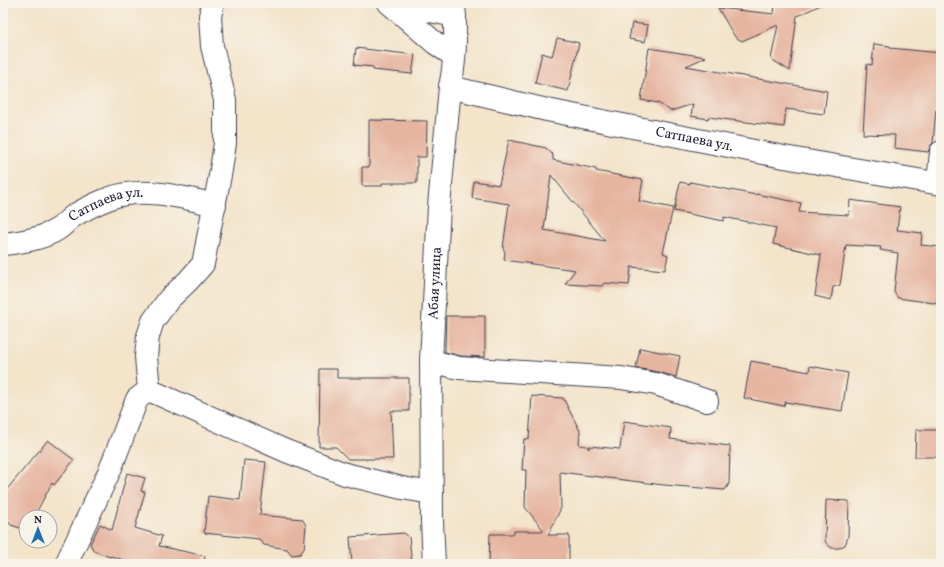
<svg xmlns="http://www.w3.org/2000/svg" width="944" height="567" font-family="Vollkorn,serif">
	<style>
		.building { fill: #e6b5a0; fill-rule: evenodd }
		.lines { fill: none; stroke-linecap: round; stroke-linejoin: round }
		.minor-casing { stroke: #413f50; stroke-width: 24 }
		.minor { stroke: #fff; stroke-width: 22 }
		.labels { text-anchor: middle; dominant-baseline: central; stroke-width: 3; stroke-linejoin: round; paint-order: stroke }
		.street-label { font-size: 14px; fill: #22223b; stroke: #f7f3e8 }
	</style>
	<rect width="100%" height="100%" fill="#f7f3e8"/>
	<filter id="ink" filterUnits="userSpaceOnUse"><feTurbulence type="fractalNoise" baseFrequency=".025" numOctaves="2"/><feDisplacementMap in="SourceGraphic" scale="8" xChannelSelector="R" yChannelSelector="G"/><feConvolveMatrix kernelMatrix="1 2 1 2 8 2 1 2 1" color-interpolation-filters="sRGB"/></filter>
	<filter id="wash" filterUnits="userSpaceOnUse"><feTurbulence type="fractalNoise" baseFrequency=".012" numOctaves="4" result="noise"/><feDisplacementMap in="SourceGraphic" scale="16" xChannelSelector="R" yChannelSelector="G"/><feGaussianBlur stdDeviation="0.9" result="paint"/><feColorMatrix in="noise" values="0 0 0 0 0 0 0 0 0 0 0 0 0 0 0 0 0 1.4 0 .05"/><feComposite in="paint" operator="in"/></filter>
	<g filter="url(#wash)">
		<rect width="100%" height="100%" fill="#f3e4ca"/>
		<g id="blocks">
			<path class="building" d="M775,3H825L797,16L790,71L771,59L778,25L742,41L735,37L718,8L774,14Z
				M632,23L648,25L645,42L629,39Z
				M557,38L579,43L568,91L535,83L542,53L552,56Z
				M874,44L890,46V48L941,53V99L940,110H936L933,143L931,145L928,152L894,148L895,135L863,134L867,64L872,65Z
				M356,48L415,55L412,74L373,70V67L354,65Z
				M649,48L706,57L686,66L827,91L824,114L786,109L784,127L708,117V119L691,116L693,104L671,111L658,103L641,100Z
				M369,120L427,121L426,157H417V183H382V186H362V167H369Z
				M509,140L546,148L553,155V160L596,169V171L643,180L639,201L673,208L663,253L668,255L665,270L631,267L629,285L604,283L602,286L565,284L575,270L504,260L505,252L503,248L509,204L472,198L474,181L499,185ZM551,175L605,241L544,230Z
				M680,182L690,184V182L756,195V194L801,203L799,212L849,215L850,200L900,207L897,230L922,233L921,245L941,247V304L898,298L894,292L898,253L880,250L881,247L846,245L840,285L833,287L831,300L815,296L821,255L773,244L776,228L724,217V221L674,211Z
				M446,316H485V357L461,356L445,352Z
				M640,348L680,356L676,377L658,372L636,368Z
				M751,361L809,372L810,366L848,373L842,411L785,402L784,406L744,398Z
				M320,369H337V378H409V411H391L393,459H348L336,447H319Z
				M532,396L563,398L580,431L579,445L587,446L589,449V446L620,449L624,421L671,428L670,439L730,446L729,484L725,490L664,485L560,472L561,508L548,535H569V564H489L490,534H514V531H544L525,507L526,470H522L524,439H529Z
				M916,430H939V457H915Z
				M48,440L74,460L54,485L52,483L37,511L36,514L33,517H26V525L23,529L11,525L3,514V494Z
				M244,460L266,462L260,515L302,519L306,525L304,549L300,554L292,555L287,549L264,545L259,539L204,533L208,496L240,500Z
				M127,473L145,478L141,491L145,492L135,528L162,536L159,546L205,556L204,564H137L111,556L110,557L94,551L90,544L100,524L112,530Z
				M826,500L849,501L848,537L845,545L839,548H832L827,544L825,541Z
				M404,533L409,537L412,564H352L350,537Z"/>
		</g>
	</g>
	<g filter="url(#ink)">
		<use href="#blocks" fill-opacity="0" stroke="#413f50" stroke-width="1"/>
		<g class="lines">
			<defs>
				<g id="minor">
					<path d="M389,3L435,43L454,56"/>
					<path d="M392,3L455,16"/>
					<path id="s1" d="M450,87L547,110L784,157L941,184"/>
					<path d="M938,183L941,152"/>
					<path id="s2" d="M3,244C21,242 43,239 58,229C63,226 67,221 72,217C81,211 100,202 110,198C143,186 182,197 215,205"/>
					<path d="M431,361L459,368L621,378L656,384L707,401"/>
					<path d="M149,390L146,357L148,336L153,321L169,299L188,281L203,264L221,170L225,143V100L212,46L210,16L213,3"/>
					<path d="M149,390L286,451L345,474L402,488L432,493"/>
					<path d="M66,564L110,470L137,399L149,390"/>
					<path id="s3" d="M434,564L432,521L431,361L439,206L450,87C456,60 456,31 454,3"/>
				</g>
			</defs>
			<use href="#minor" class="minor-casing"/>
			<use href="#minor" class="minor"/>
		</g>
	</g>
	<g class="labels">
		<g class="street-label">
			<text stroke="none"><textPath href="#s1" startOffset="250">Сатпаева ул.</textPath></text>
			<text stroke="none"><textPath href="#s2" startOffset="113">Сатпаева ул.</textPath></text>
			<text stroke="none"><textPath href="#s3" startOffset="281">Абая улица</textPath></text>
		</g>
	</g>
	<rect width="944" height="567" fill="none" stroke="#f7f3e8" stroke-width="16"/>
	<g transform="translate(38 529)"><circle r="19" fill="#f7f3e8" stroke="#a29fa3"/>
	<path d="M0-3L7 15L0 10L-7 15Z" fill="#1f6fb2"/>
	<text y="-6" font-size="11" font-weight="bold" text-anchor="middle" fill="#22223b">N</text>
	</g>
</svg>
